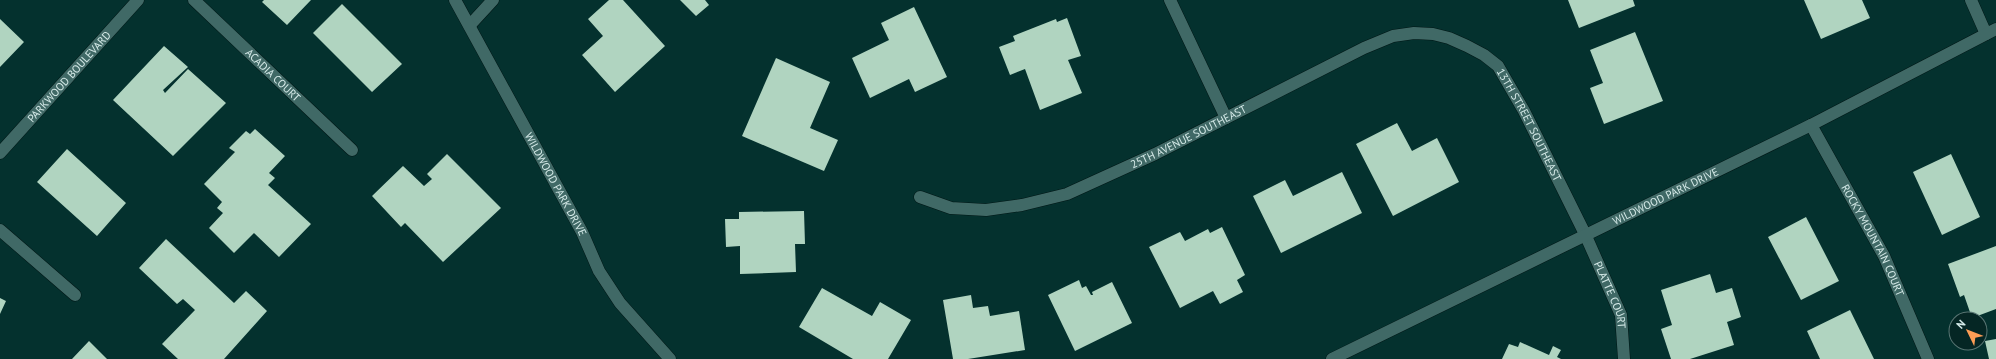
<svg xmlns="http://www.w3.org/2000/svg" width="1996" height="359" font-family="'PT Sans',sans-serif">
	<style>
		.building { fill: #b0d4c0 }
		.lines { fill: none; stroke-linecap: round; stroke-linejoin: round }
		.street-casing { stroke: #001716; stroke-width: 13 }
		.secondary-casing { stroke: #001716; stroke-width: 13 }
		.street { stroke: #406966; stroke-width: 12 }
		.secondary { stroke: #406966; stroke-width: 12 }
		.labels { text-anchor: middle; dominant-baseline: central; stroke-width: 4; stroke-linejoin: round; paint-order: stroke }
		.street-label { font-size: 11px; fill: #d6ebe9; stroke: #052624 }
	</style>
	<rect width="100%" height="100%" fill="#04312e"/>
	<path class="building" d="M264,0H311L287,25L262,2Z
		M609,0H623L665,46L615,92L582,55L603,36L588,19Z
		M680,0H705L709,5L696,16Z
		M1568,0H1633L1635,6L1579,28Z
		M1804,0H1862L1870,18L1821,39Z
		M342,4L402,64L372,92L313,33Z
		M914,7L947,77L915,92L909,79L870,98L852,58L889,40L881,23Z
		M1067,18L1081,56L1068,60L1082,93L1040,110L1025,69L1010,75L999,47L1015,41L1013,36L1056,19L1057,22Z
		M0,19L24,42L0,67Z
		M1635,32L1663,101L1604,124L1590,88L1603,83L1590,50Z
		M164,46L188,67L163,90L165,93L188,69L226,103L173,156L113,100Z
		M776,58L830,82L810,128L838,140L824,171L742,136Z
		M1397,123L1412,151L1437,138L1459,182L1393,216L1356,144Z
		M255,129L285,156L269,173L275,178L268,185L311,224L279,257L254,233L234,253L209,228L223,213L217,208L222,202L204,184L235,152L229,148L246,131L250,134Z
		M67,149L126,203L97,236L37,182Z
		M447,154L501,208L443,262L405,223L401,227L372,196L403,166L424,186L432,179L427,174Z
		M1951,154L1980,217L1942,235L1913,172Z
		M1342,172L1362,213L1281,253L1253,196L1285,180L1293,196Z
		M804,211L805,244H795L796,272L740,274V246L726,247L725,219H739V212Z
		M1806,217L1839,281L1801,300L1768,237Z
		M1222,227L1245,275L1237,280L1243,292L1220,304L1213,291L1180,308L1149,247L1180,232L1185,241L1208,229L1210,233Z
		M166,239L234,303L246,291L267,311L224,359H178L162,344L195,310L183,299L177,304L139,268Z
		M1996,246V309L1972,318L1964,295L1960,297L1948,264Z
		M1710,274L1716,293L1732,288L1741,317L1727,322L1734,345L1690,359H1671L1661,329L1672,325L1661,290Z
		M1079,280L1082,288L1086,286L1091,295H1093L1092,292L1112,282L1132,323L1075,351L1048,295Z
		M822,288L872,316L880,302L911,320L888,359H853L799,327Z
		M971,295L973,308L988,306L990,316L1019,311L1025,350L968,359H953L943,300Z
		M0,298L6,301L0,314Z
		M1850,310L1874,359H1820L1807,331Z
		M1996,339V359H1989L1985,341Z
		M89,341L107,359H72Z
		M1520,342L1549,355L1553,346L1561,350L1557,357L1561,359H1502L1509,344L1518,347Z"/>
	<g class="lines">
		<defs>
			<g id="street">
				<path id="s1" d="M194,0L352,150"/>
				<path d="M1170,0L1226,118"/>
				<path d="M1971,0L1986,34"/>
				<path d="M470,25L493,0"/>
				<path id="s2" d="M1811,125L1884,256L1928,359"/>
				<path id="s3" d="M0,153L138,0"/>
				<path id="s4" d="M920,197L951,208L986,210L1022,205L1067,194L1155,154L1364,48L1393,36L1414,33L1433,34L1449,38L1467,46L1484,55L1498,66L1524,111L1585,234L1621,315L1624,359"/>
				<path d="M0,230L75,295"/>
			</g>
			<g id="secondary">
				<path id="s5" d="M455,0L582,232L599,271L620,303L670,359"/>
				<path id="s6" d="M1332,359L1811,125L1996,29"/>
			</g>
		</defs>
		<use href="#street" class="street-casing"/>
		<use href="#secondary" class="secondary-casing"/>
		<use href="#street" class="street"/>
		<use href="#secondary" class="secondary"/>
	</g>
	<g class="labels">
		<g class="street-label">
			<text stroke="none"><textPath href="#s1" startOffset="109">ACADIA COURT</textPath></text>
			<text stroke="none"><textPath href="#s3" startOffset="103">PARKWOOD BOULEVARD</textPath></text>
			<text stroke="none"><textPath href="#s4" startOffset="693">13TH STREET SOUTHEAST</textPath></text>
			<text stroke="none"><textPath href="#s4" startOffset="285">25TH AVENUE SOUTHEAST</textPath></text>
			<text stroke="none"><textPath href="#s5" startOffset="210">WILDWOOD PARK DRIVE</textPath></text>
			<text stroke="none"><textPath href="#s6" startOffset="371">WILDWOOD PARK DRIVE</textPath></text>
			<text stroke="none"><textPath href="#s2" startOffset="131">ROCKY MOUNTAIN COURT</textPath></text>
			<text stroke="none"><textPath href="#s4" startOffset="882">PLATTE COURT</textPath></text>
		</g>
	</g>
	<g transform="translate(1968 331) rotate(313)"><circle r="19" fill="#052624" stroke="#597573"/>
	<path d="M0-3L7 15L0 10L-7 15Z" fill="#fd9d55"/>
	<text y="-6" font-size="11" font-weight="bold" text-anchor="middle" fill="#d6ebe9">N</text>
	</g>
</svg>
